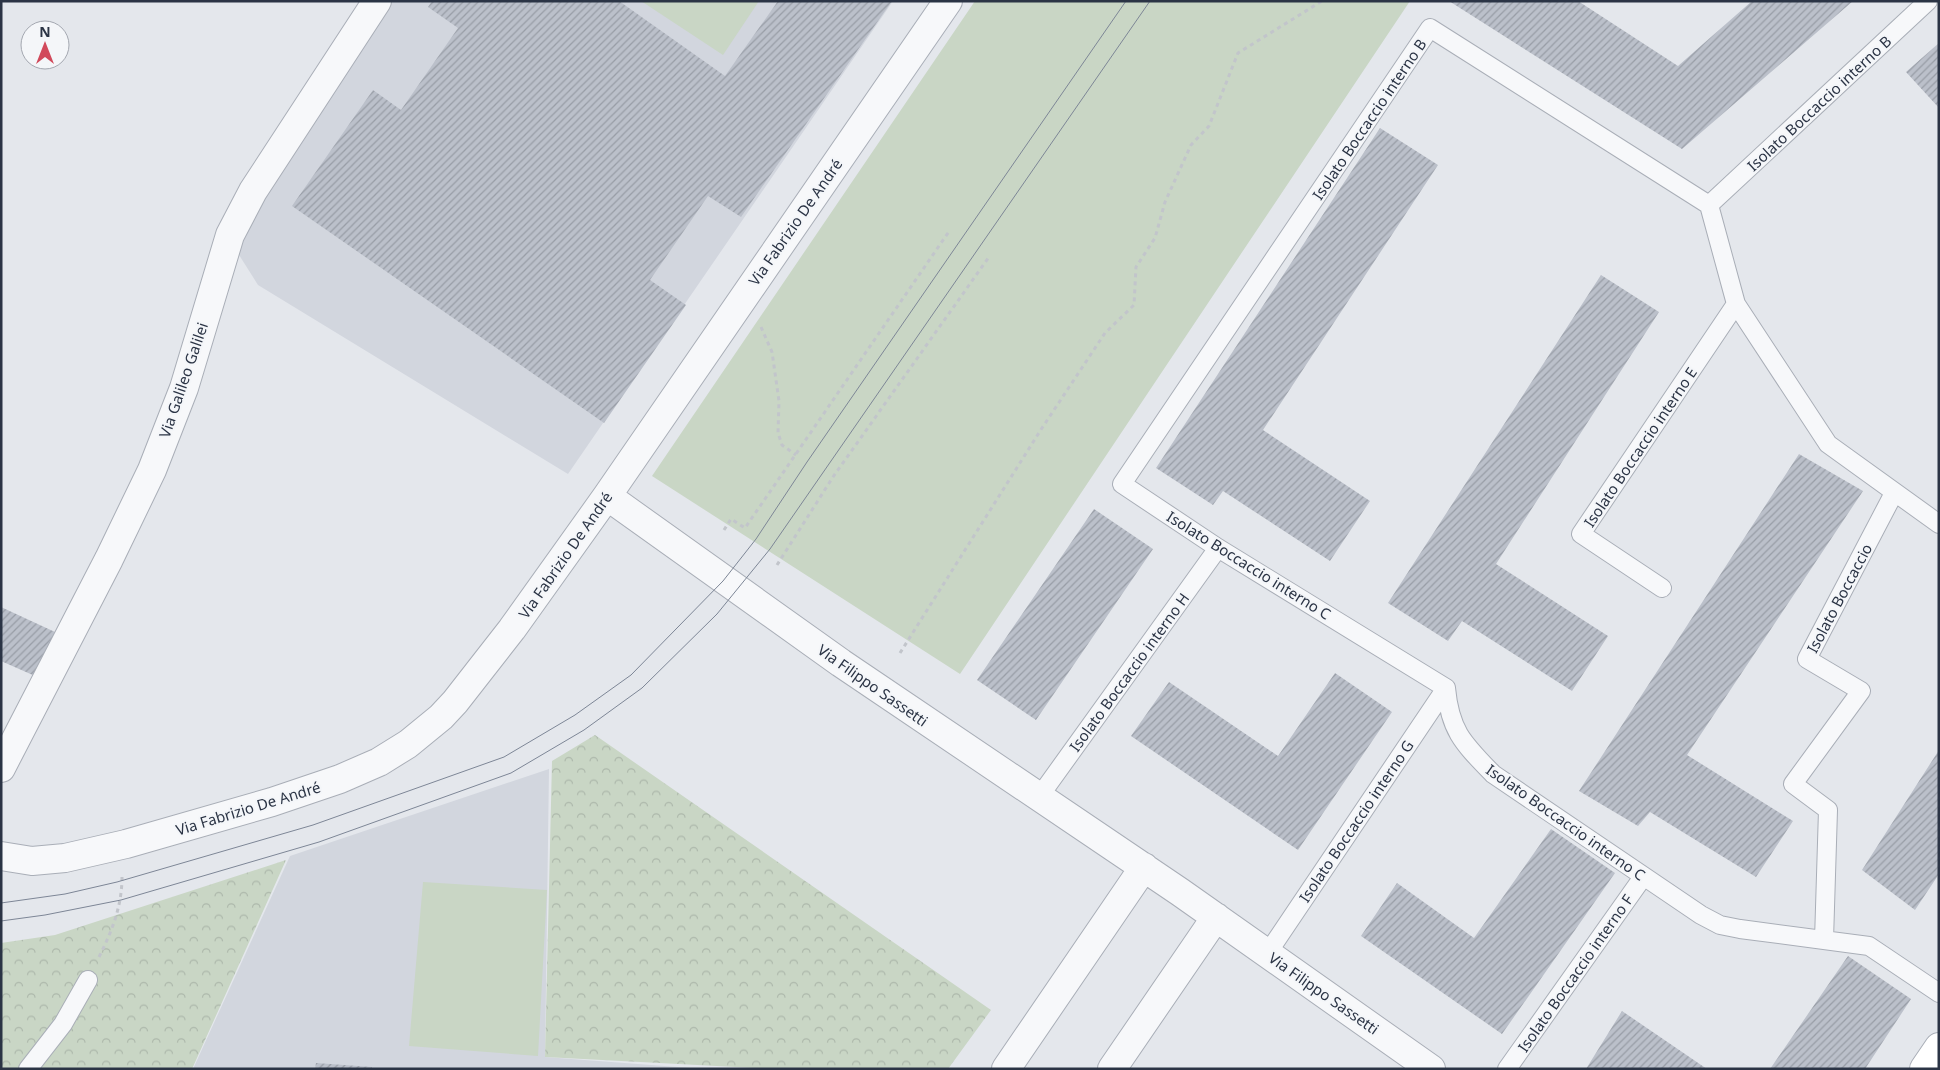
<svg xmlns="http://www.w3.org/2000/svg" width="1940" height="1070" font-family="'Noto Sans',sans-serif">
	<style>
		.built { fill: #d2d6de }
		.grass { fill: #c9d6c5 }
		.park { fill: url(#park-crowns) }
		.building { fill: url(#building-hatch) }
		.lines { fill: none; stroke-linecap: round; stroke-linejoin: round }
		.lane-casing { stroke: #a9aeb7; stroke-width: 20 }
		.street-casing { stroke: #a9aeb7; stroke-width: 30 }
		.secondary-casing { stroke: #a9aeb7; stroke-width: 30 }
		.path { stroke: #c2c5cb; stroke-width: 3; stroke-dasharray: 4 4; stroke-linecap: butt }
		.lane { stroke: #f7f8fa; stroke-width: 18 }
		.street { stroke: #f7f8fa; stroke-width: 28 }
		.secondary { stroke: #fff; stroke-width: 28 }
		.tram { stroke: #7d8696; stroke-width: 1 }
		.labels { text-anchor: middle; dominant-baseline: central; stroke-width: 4; stroke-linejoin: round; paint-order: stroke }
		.street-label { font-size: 15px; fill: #2b3445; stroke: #f4f6f9 }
	</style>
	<defs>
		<pattern id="park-crowns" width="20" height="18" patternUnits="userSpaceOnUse" patternTransform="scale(1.25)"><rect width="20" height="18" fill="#c9d6c5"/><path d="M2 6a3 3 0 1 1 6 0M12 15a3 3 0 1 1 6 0" fill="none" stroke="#adb8ab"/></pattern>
		<pattern id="building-hatch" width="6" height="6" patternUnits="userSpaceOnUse" patternTransform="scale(1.25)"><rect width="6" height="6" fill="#bbc0ca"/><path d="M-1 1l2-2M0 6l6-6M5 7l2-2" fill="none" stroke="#989da6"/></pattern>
	</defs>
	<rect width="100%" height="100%" fill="#e4e7ec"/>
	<path class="built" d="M390,1H893L568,474L258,285L234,247L255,204L371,36Z
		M549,769L545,1057L704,1069H193L290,856Z"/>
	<path class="grass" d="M641,1H759L723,55Z
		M975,1H1410L960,674L652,476Z
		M423,882L547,890L538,1056L409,1046Z"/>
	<path class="park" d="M595,735L991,1010L948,1069H776L545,1057L552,761Z
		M286,860L192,1069H1V943L55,935Z"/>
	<path class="building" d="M432,1H619L725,76L778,1H892L741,217L708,196L650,280L686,305L604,423L292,206L373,90L401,110L458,28L428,7Z
		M1449,1H1578L1678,66L1752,1H1853L1682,149Z
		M1939,43V108L1906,72Z
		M1380,128L1438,165L1263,430L1370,501L1330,561L1223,491L1213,505L1156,468Z
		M1601,275L1659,312L1496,564L1608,636L1572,691L1462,621L1448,641L1388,603Z
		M1799,454L1863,491L1687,755L1793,821L1756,877L1650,812L1638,826L1579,791Z
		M1094,509L1153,549L1036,720L977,680Z
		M1,607L55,632L35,676L1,661Z
		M1335,673L1392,712L1298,850L1131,736L1169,682L1278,756Z
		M1939,750V874L1915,910L1862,870Z
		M1551,829L1615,873L1502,1034L1361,936L1397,883L1474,938Z
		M1848,956L1911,999L1865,1069H1770Z
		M1622,1011L1707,1069H1586Z
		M316,1063L372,1067V1069H315Z"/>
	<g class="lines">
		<defs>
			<path id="lane" d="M1928,1L1709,205L1736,304L1828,444L1939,524
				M1709,205L1430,28L1122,484L1218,548L1446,688C1450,731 1463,743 1493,774L1701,915L1720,925L1740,929L1869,946L1939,993
				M1662,588L1581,534L1736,304
				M1039,797L1218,548
				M1824,940L1828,810L1793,784L1861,691L1807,659L1894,493
				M1267,954L1446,688
				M28,1069L63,1024L88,980
				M1507,1069L1643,877"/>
			<path id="street" d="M607,496L841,663L1180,892L1431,1069
				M1,768L109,559L152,470L184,388L230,235L253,191L377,1
				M1,856L32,861L65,858L126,844L272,802L340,779L379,762L408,744L441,717L455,702L512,629L607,496L948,1
				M1006,1069L1144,867
				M1112,1069L1216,917"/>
			<path id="secondary" d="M1924,1069L1939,1047"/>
		</defs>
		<use href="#lane" class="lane-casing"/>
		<use href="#street" class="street-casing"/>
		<use href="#secondary" class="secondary-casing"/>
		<path class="path" d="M761,327L772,352L779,401L778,433L782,445L796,455
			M724,530L731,519L745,528L950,230
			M777,565L833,477L989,257
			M900,653L1042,428L1105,333L1134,305L1136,267L1155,238L1165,202L1191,145L1209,126L1238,53L1322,1
			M99,957C112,931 122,906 122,877"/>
		<use href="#lane" class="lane"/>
		<use href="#street" class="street"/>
		<use href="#secondary" class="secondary"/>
		<path class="tram" d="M1,903L65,894L117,882L313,825L504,757L575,715L631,675L723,581L756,539L807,462L1126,1
			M1,921L45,915L121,900L319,842L511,773L584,730L642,688L717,614L770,549L1150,1"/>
	</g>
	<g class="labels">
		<g class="street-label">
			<text transform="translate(1819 103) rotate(-43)">Isolato Boccaccio interno B</text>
			<text transform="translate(1369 119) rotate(-56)">Isolato Boccaccio interno B</text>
			<text transform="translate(795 222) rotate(-55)">Via Fabrizio De André</text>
			<text transform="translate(183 380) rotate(-71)">Via Galileo Galilei</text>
			<text transform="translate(1640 447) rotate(-56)">Isolato Boccaccio interno E</text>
			<text transform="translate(565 555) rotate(-55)">Via Fabrizio De André</text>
			<text transform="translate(1249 565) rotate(32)">Isolato Boccaccio interno C</text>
			<text transform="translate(1839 598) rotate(-62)">Isolato Boccaccio</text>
			<text transform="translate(1129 672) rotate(-54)">Isolato Boccaccio interno H</text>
			<text transform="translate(873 685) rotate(35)">Via Filippo Sassetti</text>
			<text transform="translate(248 808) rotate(-17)">Via Fabrizio De André</text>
			<text transform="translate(1356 821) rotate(-56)">Isolato Boccaccio interno G</text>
			<text transform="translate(1566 822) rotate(35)">Isolato Boccaccio interno C</text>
			<text transform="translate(1575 973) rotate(-55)">Isolato Boccaccio interno F</text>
			<text transform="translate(1324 993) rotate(35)">Via Filippo Sassetti</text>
		</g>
	</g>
	<rect width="1940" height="1070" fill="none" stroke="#2b3445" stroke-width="5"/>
	<g transform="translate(45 45)"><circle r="24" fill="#f4f6f9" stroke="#a4a8b1"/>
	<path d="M0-4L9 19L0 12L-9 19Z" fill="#d1495b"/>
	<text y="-8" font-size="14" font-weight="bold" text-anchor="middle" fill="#2b3445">N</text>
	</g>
</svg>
